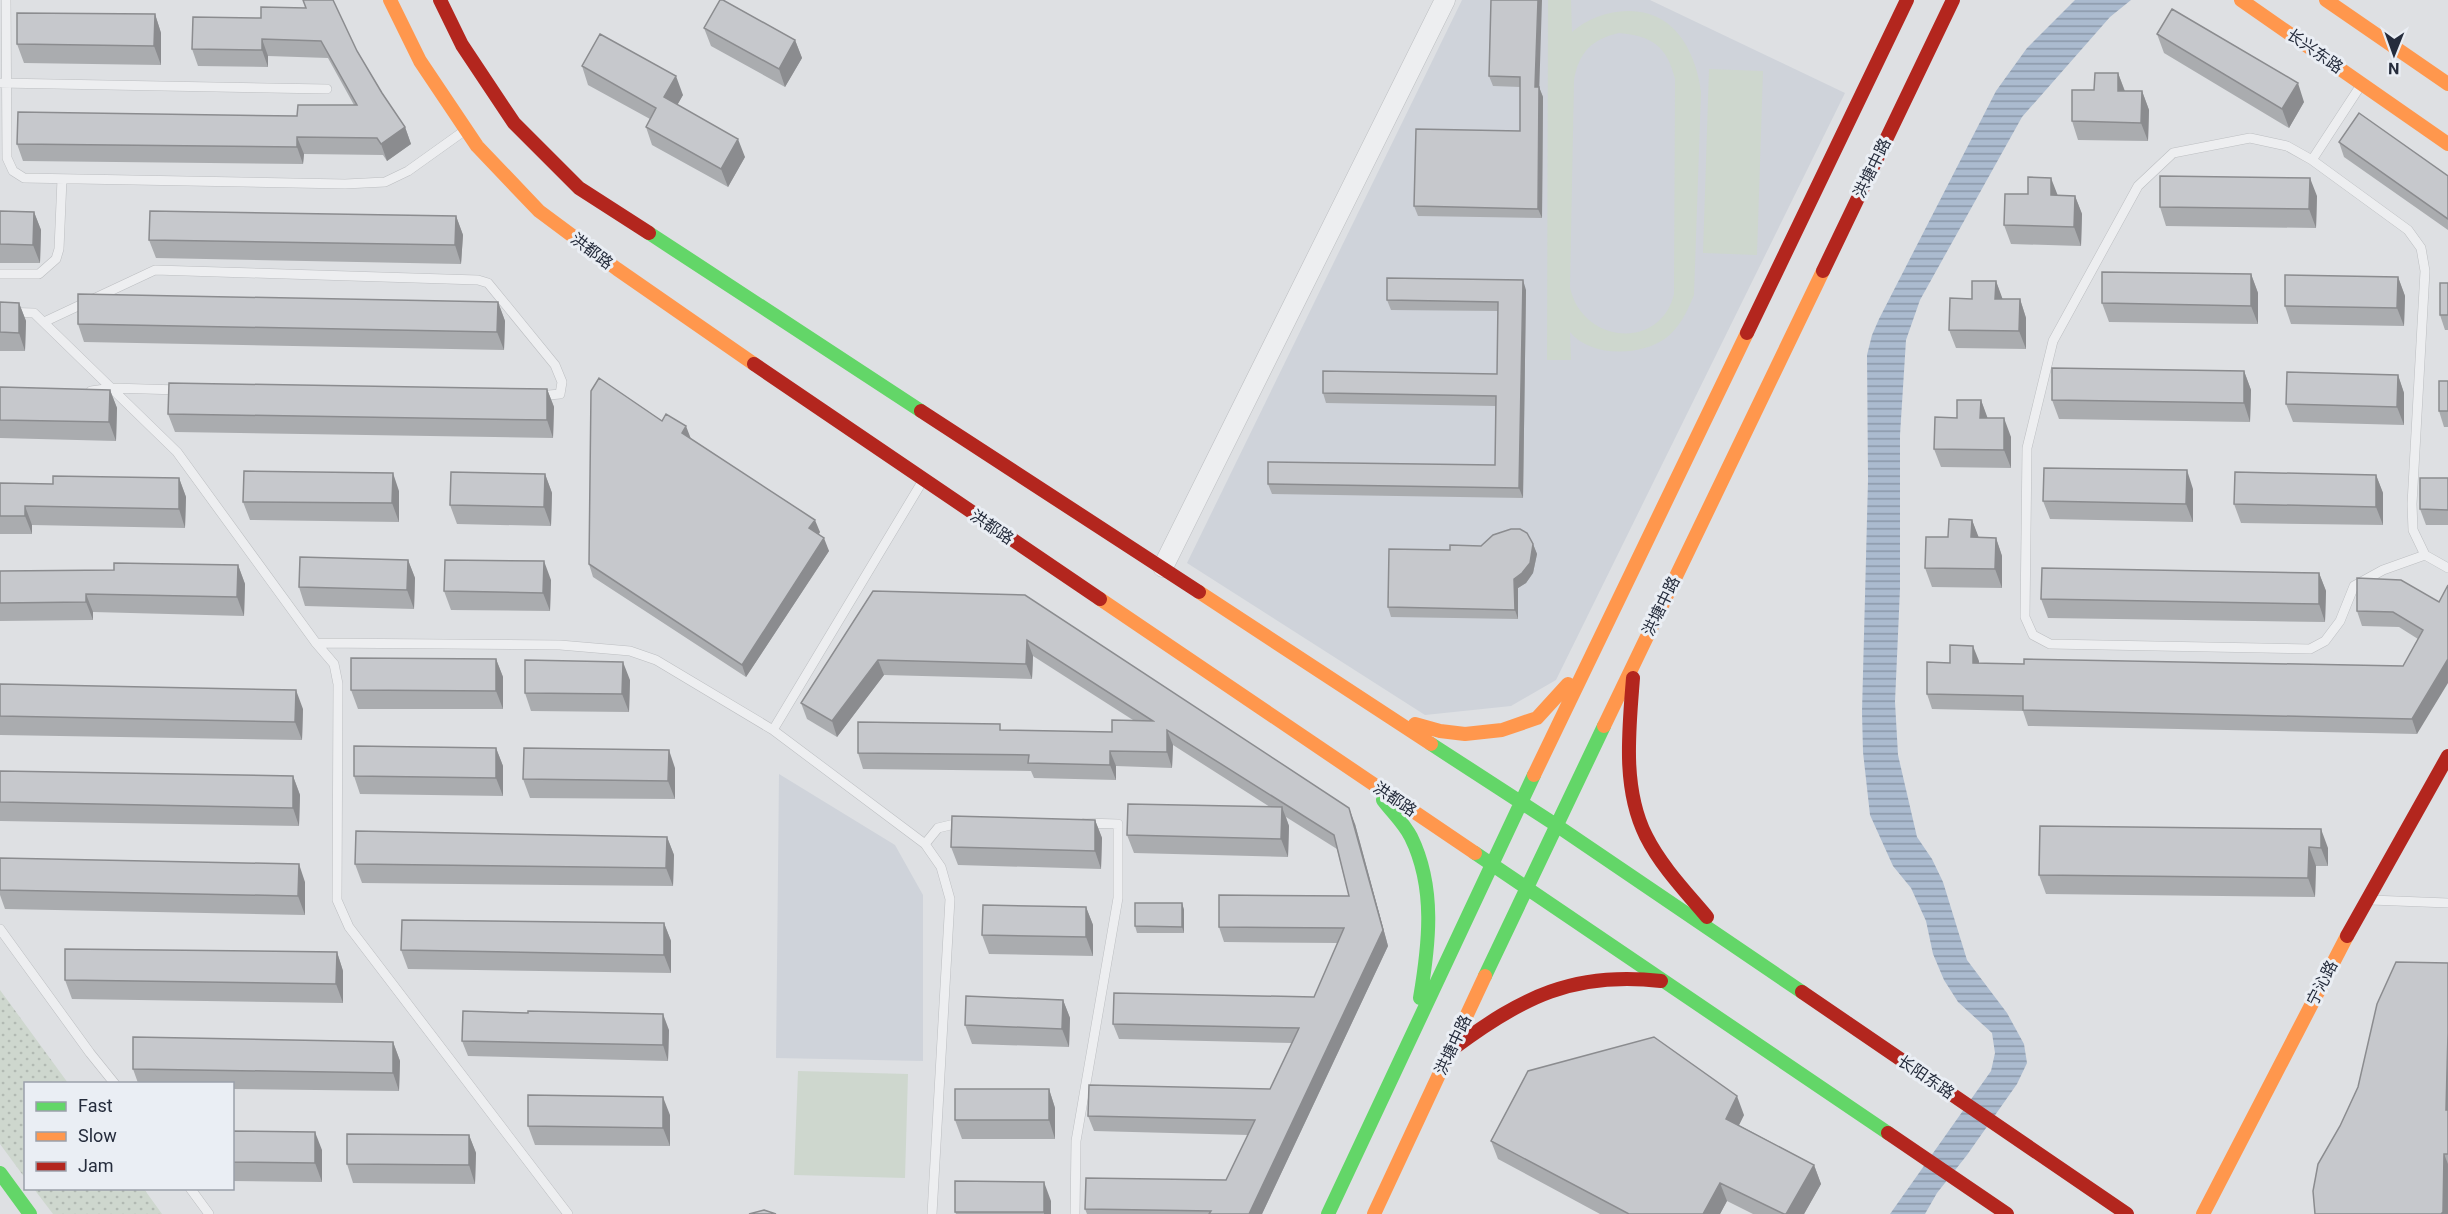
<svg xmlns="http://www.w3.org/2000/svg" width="2448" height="1214" font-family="Roboto,'Noto Sans SC',sans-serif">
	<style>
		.built { fill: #cfd3da }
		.green { fill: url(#green-dots) }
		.pitch { fill: #ced7ce; fill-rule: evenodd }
		.water { fill: url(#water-rules) }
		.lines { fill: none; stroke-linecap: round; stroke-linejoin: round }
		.lane-casing { stroke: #bcbec1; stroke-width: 10 }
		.street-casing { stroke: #bcbec1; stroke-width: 21 }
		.lane { stroke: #edeef0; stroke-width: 9 }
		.street { stroke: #edeef0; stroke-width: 20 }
		.fast { stroke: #63d668; stroke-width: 14 }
		.slow { stroke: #ff974d; stroke-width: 14 }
		.jam { stroke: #b3261e; stroke-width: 14 }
		.wall { fill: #aaacaf }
		.shaded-wall { fill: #8b8c8f }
		.building { fill: #c6c8cc; stroke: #8b8c8f; stroke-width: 1.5 }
		.labels { text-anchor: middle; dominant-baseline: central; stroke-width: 6; stroke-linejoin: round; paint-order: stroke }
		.street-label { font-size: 16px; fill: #252c3c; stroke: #eaeef4 }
	</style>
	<defs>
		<pattern id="green-dots" width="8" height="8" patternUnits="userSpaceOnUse" patternTransform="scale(1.5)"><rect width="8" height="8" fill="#ced7ce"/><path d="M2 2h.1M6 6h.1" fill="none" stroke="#b1b9b2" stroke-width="1.8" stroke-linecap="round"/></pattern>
		<pattern id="water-rules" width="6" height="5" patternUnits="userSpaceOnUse" patternTransform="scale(1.5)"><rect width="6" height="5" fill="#abbbcf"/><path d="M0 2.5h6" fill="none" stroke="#8b98a9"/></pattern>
	</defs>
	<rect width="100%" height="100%" fill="#dee0e3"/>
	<path class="built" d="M1462,0H1650L1845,93L1556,680L1511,706L1425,715L1187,563Z
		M779,774L895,845L923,895V1061L776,1058Z"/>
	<path class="green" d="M0,990L68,1083L26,1084L25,1178L0,1144Z
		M34,1189H144L162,1214H53Z"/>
	<path class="pitch" d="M1548,0H1571L1572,32C1596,11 1638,2 1667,23C1688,39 1698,67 1701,92L1694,295C1687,312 1680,327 1666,338C1640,357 1590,357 1570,332L1571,360H1547ZM1619,33C1652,36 1667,46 1675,79L1674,294C1660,352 1581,343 1570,287L1574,80C1579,52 1592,39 1619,33Z
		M1709,69L1763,71L1757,255L1703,253Z
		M798,1071L908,1074L905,1178L794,1175Z"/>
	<path class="water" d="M2075,0H2131L2110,17L2022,117L1920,300L1906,340L1900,435V589L1895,702L1898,755L1917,837L1932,859L1943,882L1967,960L2007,1013L2024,1044L2027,1063L2017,1084L1967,1155L1937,1193L1925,1214H1890L1991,1071L1995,1053L1992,1033L1958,1002L1944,980L1933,954L1926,921L1911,888L1893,866L1870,815L1863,752L1862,712L1868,480L1867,355L1872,335L1879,319L1996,91L2027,48Z"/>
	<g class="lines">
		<defs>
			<path id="lane" d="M6,0L7,158L13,171L24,178L345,184L385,182L408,171L464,131
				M0,83L327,89
				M2361,85L2312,160L2408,230L2421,248L2425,271L2412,504L2413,530L2425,555L2448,568
				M2312,160L2287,146L2250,138L2173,153L2138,186L2053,341L2027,448L2025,617L2033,635L2050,644L2310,649L2325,641L2340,621L2354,586L2383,570L2425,555
				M0,274H39L56,259L59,249L62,179
				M0,312L34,313L177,452L316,643L334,664L338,684L337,900L349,927L568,1214
				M44,322L155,270L478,280L488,283L555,365L562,382L560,394L538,396
				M91,391L112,388L179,390
				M316,643L560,645L630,651L656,660L773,730L925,844L941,867L950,899L932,1214
				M773,730L922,482
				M925,844L938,828L963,822
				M2371,900L2448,903
				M0,929L90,1053L115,1084
				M190,1188L209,1214
				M1075,1214L1076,1141L1118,898V824L1085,823"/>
			<path id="street" d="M1163,567L1445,0"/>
		</defs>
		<use href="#lane" class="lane-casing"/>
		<use href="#street" class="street-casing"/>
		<use href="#lane" class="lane"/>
		<use href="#street" class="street"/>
		<path class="fast" d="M649,233L921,411
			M1431,744L1556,825L1802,992
			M1383,800C1392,812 1404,823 1411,837C1436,888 1429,945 1420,998
			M1475,853L1888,1133
			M1485,976L1604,726
			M0,1173L30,1214
			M1328,1214L1534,775"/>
		<path class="slow" d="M390,0L420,61L477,146L539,211L617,269L754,364
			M2241,0L2448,144
			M2326,0L2448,84
			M1199,592L1431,744
			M1100,599L1475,853
			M1415,724L1440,731L1465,734L1502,730L1537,718L1568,684
			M1604,726L1823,271
			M1534,775L1747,333
			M1374,1214L1485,976
			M2203,1214L2347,936"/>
		<path class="jam" d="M440,0L462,45L514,123L579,188L649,233
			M1823,271L1953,0
			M1747,333L1907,0
			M754,364L1100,599
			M921,411L1199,592
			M1633,678C1629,730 1622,788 1646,836C1661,866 1686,892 1707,917
			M2347,936L2448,756
			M1802,992L2127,1214
			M1454,1048C1522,997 1574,971 1661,981
			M1888,1133L2007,1214"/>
	</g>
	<path class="wall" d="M1491,0L1539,87L1543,97L1542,218L1418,216L1414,206L1520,131V87L1493,86L1489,76Z
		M155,14L161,33V65L24,63L17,44Z
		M261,18L357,51L382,93L405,127L411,144L387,161L383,155L304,154L303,164L23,161L17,144L297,116L354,105L328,58L268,56V67L198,66L192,49Z
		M704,28L795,40L802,58L785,87L711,46Z
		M2157,34L2304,102L2289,128L2164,53Z
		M582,66L683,95L677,105L745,157L728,187L652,145L646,127L650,119L588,85Z
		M2118,73L2125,91H2142L2149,110L2148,141L2078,140L2072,121L2094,90Z
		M2339,142L2448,176V230L2344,157Z
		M2057,195L2075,196L2082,214L2081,246L2011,244L2004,225Z
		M2317,196L2316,228L2166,226L2160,207Z
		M0,211L34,212L41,230L40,263H0Z
		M456,216L463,235L461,264L156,258L149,240Z
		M2251,274L2258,293V324L2109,322L2102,303Z
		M2398,277L2405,296L2404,326L2291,324L2285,306Z
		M1996,281L2002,299H2020L2026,318V349L1956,348L1949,330L1972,299Z
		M2448,283V330H2445L2440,315Z
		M1526,290L1523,498L1272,494L1268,484L1495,465L1496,406L1326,403L1323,393L1497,374L1498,311L1391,310L1387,300Z
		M0,302L19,303L26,321L25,351H0Z
		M498,302L505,321L504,350L84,342L78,324Z
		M2244,371L2251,390L2250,422L2059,419L2052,400Z
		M2398,375L2404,393V425L2293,422L2286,404Z
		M2448,381V427H2444L2439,411Z
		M0,387L110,390L117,408L116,441L0,438Z
		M547,389L554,407L553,438L175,432L168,414Z
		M1981,400L1987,418L2011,437V468L1941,467L1934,449L1957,418Z
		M662,421L691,439L820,532L819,534L829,551L746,677L593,577L589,564Z
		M545,474L552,493L551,526L457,524L450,505Z
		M2376,475L2383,493V525L2241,523L2234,504Z
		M179,478L186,497L185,528L32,525V534H0V483L53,484Z
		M2448,478V525H2426L2420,509Z
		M2193,489V522L2050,519L2043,501Z
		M399,491V522L250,520L243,502Z
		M1972,520L1978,537L1996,538L2002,556V588L1932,587L1925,568L1948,537Z
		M1533,544L1537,554L1533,573L1526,583L1518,588V619L1391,617L1388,607L1450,550Z
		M408,560L415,578L414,609L305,606L299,587Z
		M238,565L245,584L244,616L93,612V620L0,621V571L114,570Z
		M2319,573L2326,591L2325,622L2048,618L2041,599Z
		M551,580L550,611L451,610L444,591Z
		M873,591L1025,595L1355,824L1388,946L1262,1214H1087L1085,1209L1226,1180L1248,1135L1094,1131L1088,1116L1270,1089L1292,1043L1119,1039L1113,1024L1314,997L1338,943L1224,942L1219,927L1349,896L1337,849L1286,817L1289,826L1288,857L1134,853L1127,835L1270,807L1173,745L1172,768L1116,766V780L1034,778L1031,771L863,769L858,753L1003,730L1112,732L1133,720L1033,656L1032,679L884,675L837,737L807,719L801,703Z
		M2439,602L2417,734L2028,726L2023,711L1932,709L1927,694L1950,663L1979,661V664H2024L2403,666L2418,639L2399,627L2362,626L2357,611Z
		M496,659L503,677V709H358L351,690Z
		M630,680L629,712L531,711L525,693Z
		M0,684L303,709L302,740L0,735Z
		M496,748L503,766V796L360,794L354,776Z
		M675,768V799L530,798L523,779Z
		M0,771L293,776L300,795L299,826L0,821Z
		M1095,820L1102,838L1101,869L958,865L951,847Z
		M2040,826L2328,848V866H2316L2315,897L2046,894L2039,875Z
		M667,837L674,855L673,886L362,883L355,864Z
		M0,858L305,882V915L5,909L0,895Z
		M1182,903L1184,910V933H1137L1135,926Z
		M1086,907L1093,925V956L989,954L982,935Z
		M664,923L671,941V973L408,969L401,950Z
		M337,952L343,971V1003L72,999L65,980Z
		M2448,963V1214L2340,1126L2358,1087Z
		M1063,1000L1070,1018L1069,1047L972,1044L965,1025Z
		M669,1030L668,1061L468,1056L462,1041Z
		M393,1042L400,1061L399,1091L232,1089V1083H138L133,1069Z
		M1049,1089L1055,1108V1139H962L955,1120Z
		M670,1115V1146L535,1145L528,1126Z
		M1744,1115L1739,1125L1814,1165L1821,1184L1804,1214H1753L1727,1201L1720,1214H1600L1498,1159L1491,1141Z
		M232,1131L322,1150V1182L232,1181Z
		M469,1135L476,1153L475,1184L353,1183L347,1164Z
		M1051,1201V1214H956L955,1212Z"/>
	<path class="shaded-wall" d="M1538,0H1542L1539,97L1535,87Z
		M155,14L161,33V65L154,46Z
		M262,39L268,56V67L262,50Z
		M795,40L802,58L785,87L779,69Z
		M2118,73L2125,92L2118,91Z
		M676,76L683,95L671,116L664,97Z
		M2298,83L2304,102L2289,128L2282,109Z
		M1539,87L1543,97L1542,218L1538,209Z
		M2142,91L2149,110L2148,141L2141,123Z
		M405,127L411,144L387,161L381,144Z
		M297,137L304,154L303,164L297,147Z
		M738,139L745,157L728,187L721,169Z
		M2051,178L2058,196L2051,195Z
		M2310,178L2317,196L2316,228L2309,209Z
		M2075,196L2082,214L2081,246L2074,227Z
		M34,212L41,230L40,263L33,245Z
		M456,216L463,235L461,264L455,245Z
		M2251,274L2258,293V324L2251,306Z
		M2398,277L2405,296L2404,326L2397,308Z
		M1523,280L1526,290L1523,498L1519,488Z
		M1996,281L2003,300L1995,299Z
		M2020,299L2026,318V349L2019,331Z
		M498,302L505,321L504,350L497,332Z
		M19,303L26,321L25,351L19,333Z
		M2244,371L2251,390L2250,422L2244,403Z
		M2398,375L2404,393V425L2397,407Z
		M547,389L554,407L553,438L547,420Z
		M110,390L117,408L116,441L109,422Z
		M1981,400L1988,419L1980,418Z
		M2004,418L2011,437V468L2004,450Z
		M686,426L691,439L682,433Z
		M2187,470L2193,489V522L2186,504Z
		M393,473L399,491V522L392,503Z
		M545,474L552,493L551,526L544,507Z
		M2376,475L2383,493V525L2376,507Z
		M179,478L186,497L185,528L179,509Z
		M25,506L32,525V534L25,516Z
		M815,520L820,532L814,541L809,528Z
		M1972,520L1979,538L1971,537Z
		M824,538L829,551L746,677L742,665Z
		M1996,538L2002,556V588L1995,569Z
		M1533,544L1537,554L1533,573L1526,583L1518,588V619L1515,610L1514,579Z
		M408,560L415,578L414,609L407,590Z
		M544,561L551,580L550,611L543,593Z
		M238,565L245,584L244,616L237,597Z
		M2319,573L2326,591L2325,622L2319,604Z
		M86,594L93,612V620L86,602Z
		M1027,640L1033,656L1032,679L1026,664Z
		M1973,646L1979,661L1978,679L1973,663Z
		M496,659L503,677V709L496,691Z
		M2448,659V683L2417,734L2412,719Z
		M878,660L884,675L837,737L832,721Z
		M623,662L630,680L629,712L622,694Z
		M296,690L303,709L302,740L295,722Z
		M1167,730L1173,745L1172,768L1167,752Z
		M496,748L503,766V796L496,778Z
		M669,750L675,768V799L668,781Z
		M1110,751L1116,766V780L1110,765Z
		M293,776L300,795L299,826L293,808Z
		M1282,807L1289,826L1288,857L1281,839Z
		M1349,808L1355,824L1388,946L1262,1214H1249L1383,930Z
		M1095,820L1102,838L1101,869L1095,851Z
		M2321,829L2328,848V866L2321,848Z
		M667,837L674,855L673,886L666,868Z
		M2309,847L2316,866L2315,897L2308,878Z
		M299,864L305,882V915L298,896Z
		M1182,903L1184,910V933L1182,927Z
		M1086,907L1093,925V956L1086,937Z
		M664,923L671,941V973L664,955Z
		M337,952L343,971V1003L336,984Z
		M1063,1000L1070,1018L1069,1047L1062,1029Z
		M663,1014L669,1030L668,1061L663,1045Z
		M2448,1034V1116L2446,1110Z
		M393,1042L400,1061L399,1091L393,1073Z
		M1049,1089L1055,1108V1139L1049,1120Z
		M1737,1096L1744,1115L1733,1137L1726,1119Z
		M663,1097L670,1115V1146L663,1128Z
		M315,1132L322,1150V1182L315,1163Z
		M469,1135L476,1153L475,1184L469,1165Z
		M2444,1154L2448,1164V1214H2441Z
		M1814,1165L1821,1184L1804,1214H1786Z
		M1044,1182L1051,1201V1214H1044Z
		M1720,1183L1727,1201L1720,1214H1703Z"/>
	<path class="building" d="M303,0H333L357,51L382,93L405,127L381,144L377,138L297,137V147L17,144L18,112L297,116L298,105H357L321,41L262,39V50L192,49L193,17L261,18V7L306,8Z
		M720,0H723L795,40L779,69L704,28Z
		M1491,0H1538L1535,87H1539L1538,209L1414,206L1416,129L1520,131V77L1489,76Z
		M2172,9L2298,83L2282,109L2157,34Z
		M17,13L155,14L154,46L17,44Z
		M600,34L676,76L664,97L738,139L721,169L646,127L656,108L582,66Z
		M2095,73H2118V91H2142L2141,123L2072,121V90H2094Z
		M2359,113L2448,176V219L2339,142Z
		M2160,176L2310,178L2309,209L2160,207Z
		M2028,177L2051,178V195L2075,196L2074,227L2004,225L2005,194H2028Z
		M0,211L34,212L33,245L0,244Z
		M150,211L456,216L455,245L149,240Z
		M2102,272L2251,274V306L2102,303Z
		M2285,275L2398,277L2397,308L2285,306Z
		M1387,278L1523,280L1519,488L1268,484V462L1495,465L1496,396L1323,393V371L1497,374L1498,302L1387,300Z
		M1972,281H1996L1995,299H2020L2019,331L1949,330L1950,298L1972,299Z
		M2440,283H2448V315H2440Z
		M78,294L498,302L497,332L78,324Z
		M0,302L19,303V333L0,332Z
		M2052,368L2244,371V403L2052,400Z
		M2287,372L2398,375L2397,407L2286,404Z
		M599,378L662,421L666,414L686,426L682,433L815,520L809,528L824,538L742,665L589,564L591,391Z
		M2439,381H2448V411H2439Z
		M169,383L547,389V420L168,414Z
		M0,387L110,390L109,422L0,420Z
		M1957,400H1981L1980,418H2004V450L1934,449L1935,417L1957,418Z
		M2044,468L2187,470L2186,504L2043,501Z
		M244,471L393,473L392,503L243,502Z
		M451,472L545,474L544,507L450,505Z
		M2235,472L2376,475V507L2234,504Z
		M53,476L179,478V509L25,506V516H0V483L53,484Z
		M2420,478H2448V510L2420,509Z
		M1949,519L1972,520L1971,537L1996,538L1995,569L1925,568L1926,537H1948Z
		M1511,529H1520L1527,533L1533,544L1530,563L1522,573L1514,579L1515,610L1388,607L1389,549L1450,550V545L1481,546L1493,535Z
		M300,557L408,560L407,590L299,587Z
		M445,560L544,561L543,593L444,591Z
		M114,563L238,565L237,597L86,594V602L0,603V571L114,570Z
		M2042,568L2319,573V604L2041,599Z
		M2357,578L2401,580L2439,602L2448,585V659L2412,719L2023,710V696L1927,694V662L1950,663V645L1973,646V663L2024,664V659L2403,666L2423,630L2393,612L2357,611Z
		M873,591L1025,595L1349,808L1383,930L1249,1214H1209L1211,1211L1085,1209L1086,1178L1226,1180L1255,1120L1088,1116L1089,1085L1270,1089L1299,1028L1113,1024L1114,993L1314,997L1344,928L1219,927V895L1349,896L1334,835L1167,730V752L1110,751V765L1028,763L1029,755L858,753V722L1000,724V730L1112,732V720L1153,721L1027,640L1026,664L878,660L832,721L801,703Z
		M351,658L496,659V691L351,690Z
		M525,660L623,662L622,694L525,693Z
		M0,684L296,690L295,722L0,716Z
		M354,746L496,748V778L354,776Z
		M524,748L669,750L668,781L523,779Z
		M0,771L293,776V808L0,802Z
		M1128,804L1282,807L1281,839L1127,835Z
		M952,816L1095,820V851L951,847Z
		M2040,826L2321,829V848L2309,847L2308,878L2039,875Z
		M356,831L667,837L666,868L355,864Z
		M0,858L299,864L298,896L0,890Z
		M1135,903H1182V927L1135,926Z
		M983,905L1086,907V937L982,935Z
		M402,920L664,923V955L401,950Z
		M65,949L337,952L336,984L65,980Z
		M2396,962L2448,963V1033L2446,1110H2448V1154H2444L2443,1212L2441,1214H2315L2313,1191L2318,1164L2340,1126L2358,1087L2377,1004Z
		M966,996L1063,1000L1062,1029L965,1025Z
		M463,1011L528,1013V1011L663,1014V1045L462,1041Z
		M133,1037L393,1042V1073L133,1069Z
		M1654,1037L1737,1096L1726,1119L1814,1165L1786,1214H1784L1720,1183L1703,1214H1629L1491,1141L1528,1071Z
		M955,1089H1049V1120H955Z
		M528,1095L663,1097V1128L528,1126Z
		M232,1131L315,1132V1163L232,1162Z
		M347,1134L469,1135V1165L347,1164Z
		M955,1181L1044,1182V1212H955Z
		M764,1210L776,1214H749Z"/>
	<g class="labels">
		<g class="street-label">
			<text transform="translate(2315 51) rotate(35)">长兴东路</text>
			<text transform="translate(1872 168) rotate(-64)">洪塘中路</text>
			<text transform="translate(592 251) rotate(37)">洪都路</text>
			<text transform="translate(992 527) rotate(34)">洪都路</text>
			<text transform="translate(1661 606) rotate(-64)">洪塘中路</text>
			<text transform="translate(1395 799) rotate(34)">洪都路</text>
			<text transform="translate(2322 983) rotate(-63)">宁沁路</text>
			<text transform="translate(1453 1045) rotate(-65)">洪塘中路</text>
			<text transform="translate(1926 1077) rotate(34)">长阳东路</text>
		</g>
	</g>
	<rect x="24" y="1082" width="210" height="108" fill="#eaeef4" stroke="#9ba0aa" stroke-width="1.5"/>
	<rect x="36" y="1102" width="30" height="9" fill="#63d668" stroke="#9ba0aa" stroke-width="1.5"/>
	<text x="78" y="1112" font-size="18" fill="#252c3c">Fast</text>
	<rect x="36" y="1132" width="30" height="9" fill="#ff974d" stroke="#9ba0aa" stroke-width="1.5"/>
	<text x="78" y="1142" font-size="18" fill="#252c3c">Slow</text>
	<rect x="36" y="1162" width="30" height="9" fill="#b3261e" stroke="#9ba0aa" stroke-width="1.5"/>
	<text x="78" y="1172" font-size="18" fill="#252c3c">Jam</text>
	<g transform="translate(2394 54) rotate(181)" stroke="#eaeef4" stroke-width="4.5" paint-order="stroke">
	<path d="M0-4.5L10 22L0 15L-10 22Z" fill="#252c3c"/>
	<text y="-9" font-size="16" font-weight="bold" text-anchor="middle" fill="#252c3c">N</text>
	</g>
</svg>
